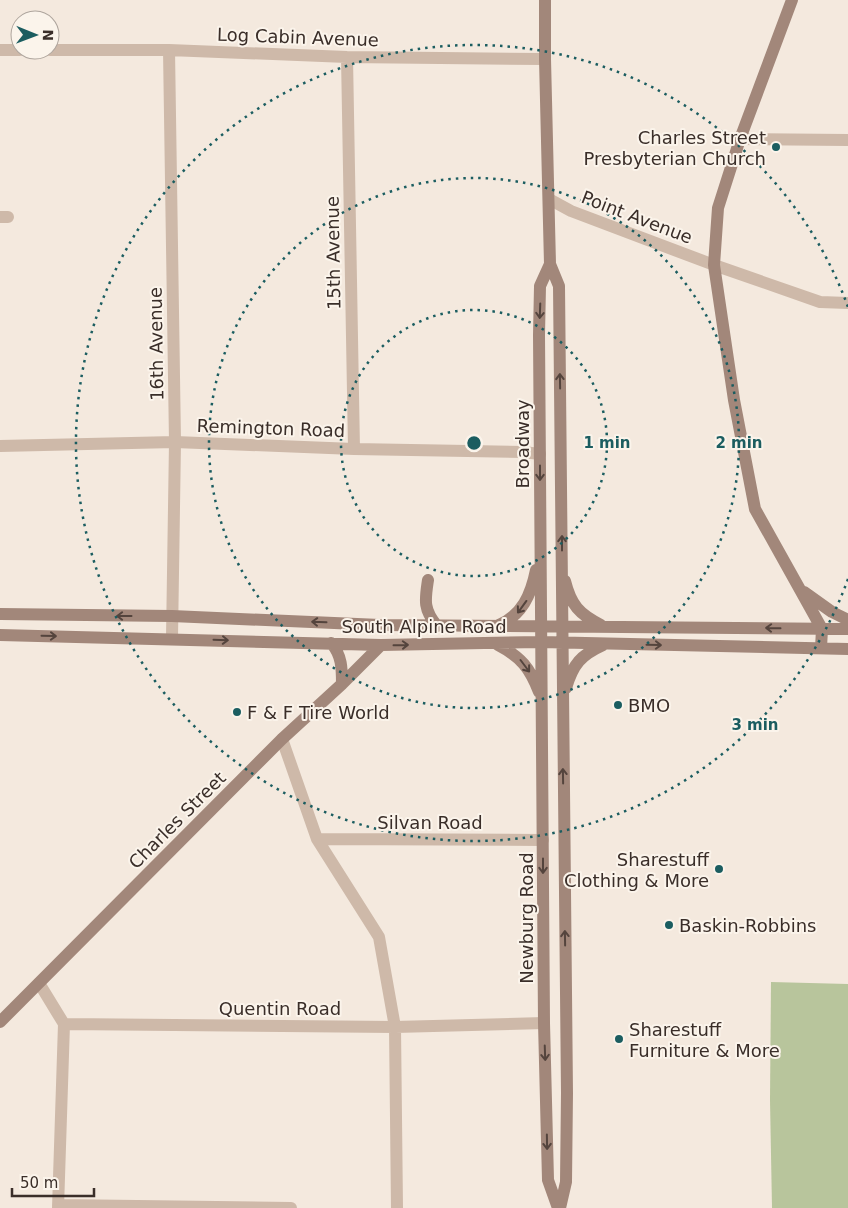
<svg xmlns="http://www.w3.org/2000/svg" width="848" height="1208" font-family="'DejaVu Sans',sans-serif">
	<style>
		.green { fill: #b8c59c }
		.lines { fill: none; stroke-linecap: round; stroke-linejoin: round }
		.street { stroke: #ceb9a9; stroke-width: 12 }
		.secondary { stroke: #a2877a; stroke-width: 12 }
		.oneway { stroke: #54443d }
		.ring { fill: none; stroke: #1b5d60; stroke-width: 2.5; stroke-dasharray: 2.5 5 }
		.poi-dot { fill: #1b5d60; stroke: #fbf4eb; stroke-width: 2 }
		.labels { text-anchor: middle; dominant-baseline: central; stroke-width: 4; stroke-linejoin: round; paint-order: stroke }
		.street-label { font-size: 18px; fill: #3a2e29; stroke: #fbf4eb }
		.poi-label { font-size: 18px; fill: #3a2e29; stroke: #fbf4eb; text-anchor: start }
		.centre { fill: #1b5d60; stroke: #fbf4eb; stroke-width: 2.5 }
		.ring-label { font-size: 15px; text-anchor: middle; font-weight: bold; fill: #1b5d60; stroke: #fbf4eb; stroke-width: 4; stroke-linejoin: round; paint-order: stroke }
	</style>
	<rect width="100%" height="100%" fill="#f4e9de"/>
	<path class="green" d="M771,982L848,984V1208H772L770,1100Z"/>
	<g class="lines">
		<path class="street" d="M0,50H20
			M50,50H169L347,57L545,59
			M169,50L175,442L172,638
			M347,57L354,449
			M740,139L848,140
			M549,199L571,211L714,265L820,302L848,303
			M0,217H8
			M0,446L175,442L354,449L523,452L540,454
			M282,739L317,839L379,937L395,1027L397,1208
			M317,839L543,840
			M39,983L64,1024L395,1027L544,1023
			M58,1205L291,1208
			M58,1208L64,1024"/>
		<path class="secondary" d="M545,0V59L550,264L559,286L567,1093L566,1182L560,1208
			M792,0L740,139L718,208L714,265L734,400L755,509L822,629L821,648
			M550,264L540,286L539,335L544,1023L548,1180L558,1208
			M428,580C425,600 423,609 437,626
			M565,581C571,605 579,614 601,625
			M804,592L832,612L848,620
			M0,614L172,616L380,625L848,629
			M499,625C522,615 531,595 536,570
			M0,635L381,645L541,642L848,649
			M331,643C342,655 342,669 342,684
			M498,645C521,657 530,668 539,692
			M566,688C573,664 581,655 603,645
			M0,1022L282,739L342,684L381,645"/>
	</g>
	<defs><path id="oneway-shaft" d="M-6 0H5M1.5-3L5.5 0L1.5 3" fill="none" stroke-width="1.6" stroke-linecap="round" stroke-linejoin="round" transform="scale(1.25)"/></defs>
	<g class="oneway">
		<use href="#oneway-shaft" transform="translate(540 311) rotate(92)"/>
		<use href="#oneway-shaft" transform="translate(560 381) rotate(-91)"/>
		<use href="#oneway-shaft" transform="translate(540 473) rotate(90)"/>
		<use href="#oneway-shaft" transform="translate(562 543) rotate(-90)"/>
		<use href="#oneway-shaft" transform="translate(522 607) rotate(126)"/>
		<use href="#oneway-shaft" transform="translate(124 616) rotate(-180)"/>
		<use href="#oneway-shaft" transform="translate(319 622) rotate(-178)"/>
		<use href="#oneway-shaft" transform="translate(773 628) rotate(-179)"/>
		<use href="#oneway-shaft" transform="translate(49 636) rotate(1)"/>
		<use href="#oneway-shaft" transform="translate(221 640) rotate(2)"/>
		<use href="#oneway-shaft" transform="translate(401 645) rotate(-1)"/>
		<use href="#oneway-shaft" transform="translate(654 645) rotate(1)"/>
		<use href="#oneway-shaft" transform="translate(525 666) rotate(53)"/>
		<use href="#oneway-shaft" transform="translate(563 776) rotate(-91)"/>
		<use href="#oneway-shaft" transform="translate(543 866) rotate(90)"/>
		<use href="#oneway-shaft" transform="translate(565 938) rotate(-91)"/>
		<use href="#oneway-shaft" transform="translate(545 1053) rotate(88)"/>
		<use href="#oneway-shaft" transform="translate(547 1142) rotate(89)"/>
	</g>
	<g class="ring">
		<circle cx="474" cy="443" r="133"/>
		<circle cx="474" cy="443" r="265"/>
		<path d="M848 579A398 398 0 1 1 848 307"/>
	</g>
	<g class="poi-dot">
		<circle cx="776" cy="147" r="5"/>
		<circle cx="618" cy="705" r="5"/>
		<circle cx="237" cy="712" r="5"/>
		<circle cx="719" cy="869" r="5"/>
		<circle cx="669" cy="925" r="5"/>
		<circle cx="619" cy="1039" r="5"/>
	</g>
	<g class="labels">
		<g class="street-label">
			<text transform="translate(298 37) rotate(2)">Log Cabin Avenue</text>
			<text transform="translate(637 217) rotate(21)">Point Avenue</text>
			<text transform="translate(333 253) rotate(-91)">15th Avenue</text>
			<text transform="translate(156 344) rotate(-91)">16th Avenue</text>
			<text transform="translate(271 428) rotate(2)">Remington Road</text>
			<text transform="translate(522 444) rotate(-90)">Broadway</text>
			<text x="424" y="626">South Alpine Road</text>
			<text transform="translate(177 820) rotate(-45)">Charles Street</text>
			<text x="430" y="822">Silvan Road</text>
			<text transform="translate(526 918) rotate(-90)">Newburg Road</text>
			<text x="280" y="1008">Quentin Road</text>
		</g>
		<g class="poi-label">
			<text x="766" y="137" text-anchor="end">Charles Street<tspan x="766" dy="21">Presbyterian Church</tspan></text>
			<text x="628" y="705">BMO</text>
			<text x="247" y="712">F &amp; F Tire World</text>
			<text x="709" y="859" text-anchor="end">Sharestuff<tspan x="709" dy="21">Clothing &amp; More</tspan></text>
			<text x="679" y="925">Baskin-Robbins</text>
			<text x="629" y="1029">Sharestuff<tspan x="629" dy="21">Furniture &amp; More</tspan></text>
		</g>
	</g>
	<circle cx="474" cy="443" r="8" class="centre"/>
	<g class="ring-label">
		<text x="607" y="448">1 min</text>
		<text x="739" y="448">2 min</text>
		<text x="755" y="730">3 min</text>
	</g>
	<g transform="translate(35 35) rotate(91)"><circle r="24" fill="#fbf4eb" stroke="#aea59d"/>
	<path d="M0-4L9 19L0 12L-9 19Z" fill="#1b5d60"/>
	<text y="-8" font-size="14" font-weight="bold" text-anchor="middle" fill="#3a2e29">N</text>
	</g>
	<path d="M12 1188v8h82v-8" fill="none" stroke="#3a2e29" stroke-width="2.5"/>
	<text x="20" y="1188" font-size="15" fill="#3a2e29" stroke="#fbf4eb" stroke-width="4" paint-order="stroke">50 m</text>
</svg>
